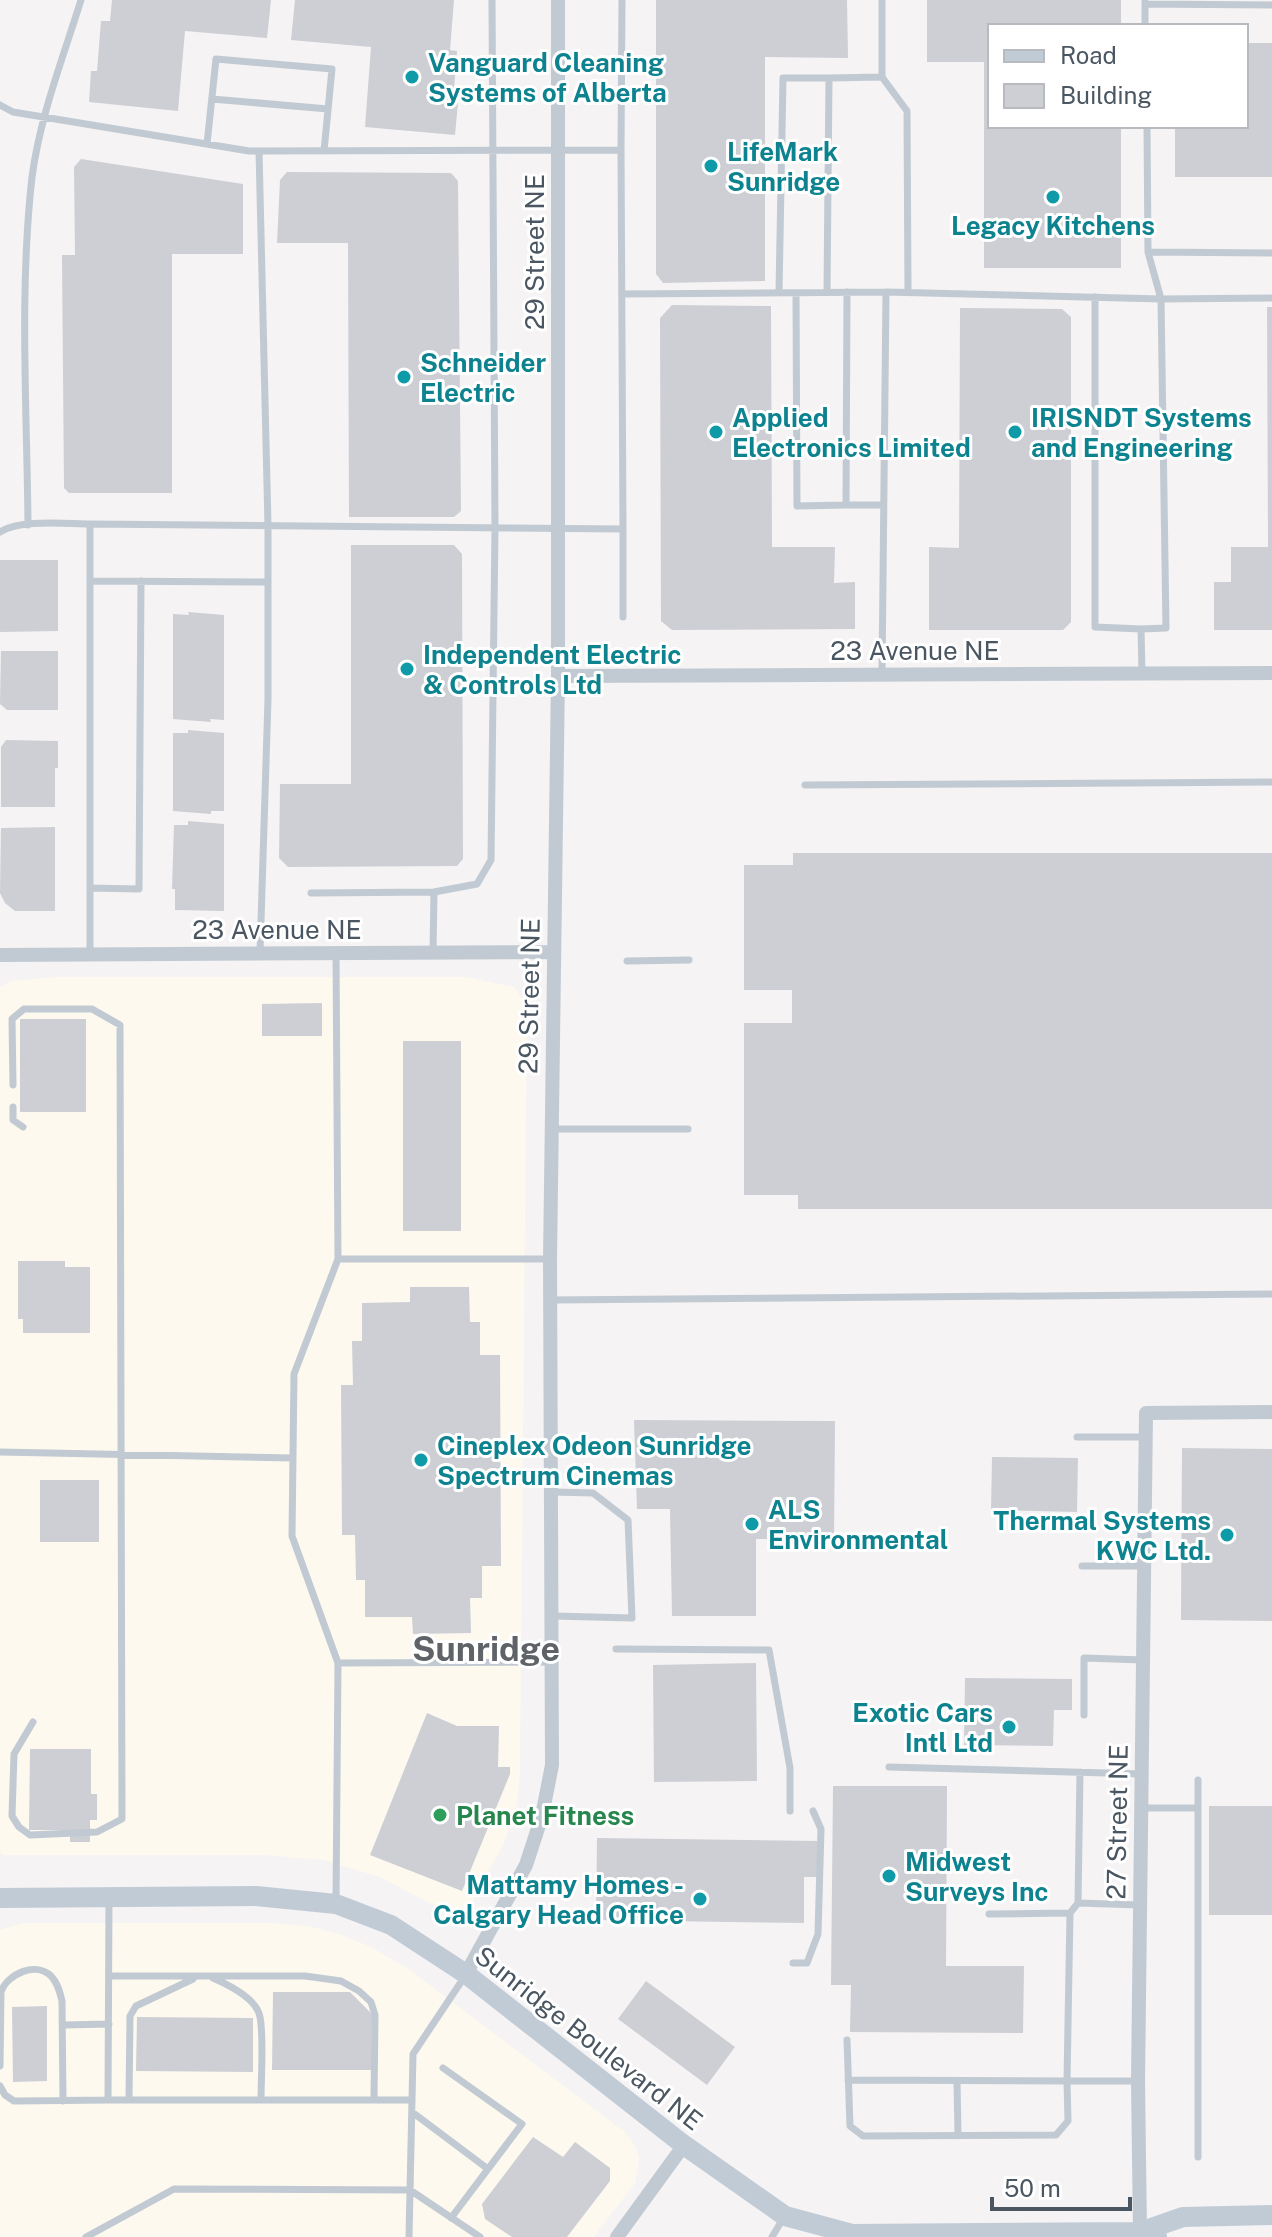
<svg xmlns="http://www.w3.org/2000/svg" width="1272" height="2237" font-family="'Public Sans',sans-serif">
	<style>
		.commercial { fill: #fdf9ef }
		.building { fill: #cdcfd5 }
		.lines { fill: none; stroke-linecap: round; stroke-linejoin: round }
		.lane { stroke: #c1cad2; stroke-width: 7 }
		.street { stroke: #c1cad2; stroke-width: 14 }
		.secondary { stroke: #c1cbd6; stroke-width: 20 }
		.culture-dot { fill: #0f9aa8; stroke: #fff; stroke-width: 3 }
		.leisure-dot { fill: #2e9e5b; stroke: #fff; stroke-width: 3 }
		.labels { text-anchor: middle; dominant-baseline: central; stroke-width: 6; stroke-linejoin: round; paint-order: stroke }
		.culture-label { font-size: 26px; font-weight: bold; fill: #0d838f; stroke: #fff; text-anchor: start }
		.street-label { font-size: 26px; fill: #4a5661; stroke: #fff }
		.leisure-label { font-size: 26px; font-weight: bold; fill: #27864d; stroke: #fff; text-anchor: start }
		.district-label { font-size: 34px; font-weight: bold; fill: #5f6368; stroke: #fff }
	</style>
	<rect width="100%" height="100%" fill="#f5f3f3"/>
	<path class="commercial" d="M58,977H466L514,987L527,1004L520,1771L517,1804L504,1843L462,1920L380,1877L323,1860L263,1855H3L0,1852V987L11,981Z
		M23,1923H272L308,1926L339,1934L371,1947L410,1970L626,2133L636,2147L639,2159L635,2183L594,2237H0V1930Z"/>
	<path class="building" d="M112,0H271L267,38L185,31L178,111L89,102L91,71H97L101,21H110Z
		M295,0H454L450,50L457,51L453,102L458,103L455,135L365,127L371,47L291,40Z
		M656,0H847L848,58L765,57V281L663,283L656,274Z
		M927,0H1121V26H990V126H1121V268H984V62H927Z
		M1246,43H1272V177H1175V126H1246Z
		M81,159L243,184V254H172V493H69L64,488L62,255H75L74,167Z
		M287,172L451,173L458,181L461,511L454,517H349L348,243H277L280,180Z
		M672,305L771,306L772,547H835L834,583L855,582V629L672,630L661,621L660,318Z
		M1267,307H1272V630H1214V582H1231V547H1268Z
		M960,308L1062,309L1071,317V622L1063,630H929V547L959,548Z
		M351,545H454L462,554L463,859L457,866L288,867L279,858L280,784H351Z
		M0,560H58V631L0,632Z
		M188,612L224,615V720L210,719L211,722L173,719V614L189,615Z
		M1,651H58V710H7L0,704Z
		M188,730L224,733V811H211V814L173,811V733H188Z
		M6,740L58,741V768H55V807H1V747Z
		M188,821L224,824V911L175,910V889H172L174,825H188Z
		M55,827V911H15L5,903L0,893L1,828Z
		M793,853H1272V1209H798V1195H744V1023H792V990H744V865H793Z
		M322,1003V1036H262V1004Z
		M20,1019H86V1112H20Z
		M403,1041H461V1231H403Z
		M18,1261H65V1267H90V1333H23V1319H18Z
		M410,1287H469L470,1322H480V1355H500L501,1566H482V1598H470L471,1633L413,1634L412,1617H365V1580H356L355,1535H342L341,1385H353L352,1341H362V1303L410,1302Z
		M634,1420L835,1421L834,1539H756V1616H672L670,1509H637Z
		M1182,1448L1272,1449V1621L1181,1620Z
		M992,1457L1078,1458L1077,1512L991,1510Z
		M40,1480H99V1542H40Z
		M756,1663L757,1781L654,1782L653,1665Z
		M965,1678L1072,1679V1710H1054L1053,1746L964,1745Z
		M427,1713L457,1726H499L498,1767H510V1774L462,1891L370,1855Z
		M30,1749H91V1794H97V1820H90V1842H70V1830H29Z
		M833,1786H947L946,1966H1024L1023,2033L850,2032L851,1985H831Z
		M1209,1806H1272V1915H1209Z
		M597,1838L817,1841V1877H804V1923L596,1920Z
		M646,1981L735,2047L707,2085L618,2019Z
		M273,1992H350L372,2014L371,2070H272Z
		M47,2006V2081L13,2082L12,2007Z
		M137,2017L253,2018V2072L136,2071Z
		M533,2137L563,2157L575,2142L610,2168V2181L567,2237H512L485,2219L482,2204Z"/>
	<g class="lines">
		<path class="lane" d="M882,0V77L907,111L908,292
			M1145,2V26
			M1145,4L1272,5
			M829,78L882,77
			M212,99L328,109
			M0,105L13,112L249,151L621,150L622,0
			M207,144L216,59L332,69L324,151
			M259,151L268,526V699L260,953
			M1148,252L1272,253
			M779,292L783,78H829L827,292
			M847,292L846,505H882
			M796,293L797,506L846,505
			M622,294L886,292L1161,299L1148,252L1147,126
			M1095,297V627L1141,629
			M28,525C27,409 19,292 32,177C40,116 63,58 81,0
			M623,529V617
			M0,532C20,519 66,524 90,524L623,529L621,150
			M90,581L268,582
			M1142,673L1141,629L1166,628L1161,299L1272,298
			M882,674L886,292
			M805,785L1272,782
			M90,888L139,889L141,581
			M311,893L434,892
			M433,952L434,892L477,884L491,860L495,528L492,0
			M336,953L338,1259H549
			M90,954V524
			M627,961L689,960
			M13,1085L12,1019L24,1009H92L120,1025L122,1819L97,1832L30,1835L19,1827L12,1816L14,1754L33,1722
			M13,1107V1120L23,1127
			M551,1129H688
			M338,1259L294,1374L292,1536L338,1663
			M551,1300L1272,1294
			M1077,1437H1146
			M0,1452L293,1458
			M552,1492L593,1493L628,1520L632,1618L553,1616
			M1082,1566H1144
			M616,1649L769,1650L790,1768V1811
			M1084,1715V1658L1143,1660
			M889,1767L1142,1774
			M1080,1772L1078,1903L1140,1905
			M1142,1808H1198
			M109,1899L108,2100H412
			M336,1901L338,1663L551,1662
			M1078,1903L1070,1913L1067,2081H1138
			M989,1914L1070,1913
			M793,1963H807L818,1934L821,1829L813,1811
			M109,1976H305L341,1981L359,1991L371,2002L375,2015L374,2100
			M213,1978C229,1985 257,1999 260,2017C264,2037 261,2078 261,2100
			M64,2025L109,2024
			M847,2040L850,2126L863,2136L1056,2135L1068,2121L1067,2081L848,2080
			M0,2066L1,1992C7,1974 36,1961 51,1976C58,1983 60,1993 62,2001L63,2101
			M443,2068L522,2124L451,2218
			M957,2081L958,2136
			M0,2086L5,2095L14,2101L108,2100
			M129,2100L130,2016L136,2006L193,1979
			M412,2112L488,2169
			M1198,2157V1780
			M86,2237L174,2189L410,2190L480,2237
			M409,2237L413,2054L465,1976
			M772,2237L784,2217"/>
		<path class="street" d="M558,676L1272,673
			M0,955L553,952
			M466,1974L526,1865L542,1816L552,1765L550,1259L558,676V0
			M1140,2232L1138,2081L1146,1413L1272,1412
			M617,2237L684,2145"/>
		<path class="secondary" d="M0,1898L256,1896L336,1904L391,1925L466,1974L684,2145L785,2216L852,2234L1140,2232L1157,2237
			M1140,2232L1183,2217L1272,2215"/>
	</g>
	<g class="culture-dot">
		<circle cx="412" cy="77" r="8"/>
		<circle cx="711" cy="166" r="8"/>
		<circle cx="1053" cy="197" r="8"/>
		<circle cx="404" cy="377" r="8"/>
		<circle cx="716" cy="432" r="8"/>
		<circle cx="1015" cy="432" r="8"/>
		<circle cx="407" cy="669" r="8"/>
		<circle cx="421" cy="1460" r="8"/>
		<circle cx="752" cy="1524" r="8"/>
		<circle cx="1227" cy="1535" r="8"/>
		<circle cx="1009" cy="1727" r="8"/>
		<circle cx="889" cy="1876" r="8"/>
		<circle cx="700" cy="1899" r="8"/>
	</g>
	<circle class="leisure-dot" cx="440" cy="1815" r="8"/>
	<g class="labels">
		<g class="culture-label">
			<text x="428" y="62">Vanguard Cleaning<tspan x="428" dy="30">Systems of Alberta</tspan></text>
			<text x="727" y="151">LifeMark<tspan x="727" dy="30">Sunridge</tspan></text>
			<text x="1053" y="225" text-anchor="middle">Legacy Kitchens</text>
			<text x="420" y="362">Schneider<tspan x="420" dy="30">Electric</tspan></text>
			<text x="732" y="417">Applied<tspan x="732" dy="30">Electronics Limited</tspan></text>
			<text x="1031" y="417">IRISNDT Systems<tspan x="1031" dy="30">and Engineering</tspan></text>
			<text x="423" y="654">Independent Electric<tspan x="423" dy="30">&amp; Controls Ltd</tspan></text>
			<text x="437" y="1445">Cineplex Odeon Sunridge<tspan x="437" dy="30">Spectrum Cinemas</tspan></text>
			<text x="768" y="1509">ALS<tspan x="768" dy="30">Environmental</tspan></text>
			<text x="1211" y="1520" text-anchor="end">Thermal Systems<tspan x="1211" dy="30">KWC Ltd.</tspan></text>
			<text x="993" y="1712" text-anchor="end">Exotic Cars<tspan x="993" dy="30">Intl Ltd</tspan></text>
			<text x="905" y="1861">Midwest<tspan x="905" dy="30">Surveys Inc</tspan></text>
			<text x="684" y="1884" text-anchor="end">Mattamy Homes -<tspan x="684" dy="30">Calgary Head Office</tspan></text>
		</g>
		<g class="street-label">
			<text transform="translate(534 252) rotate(-90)">29 Street NE</text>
			<text x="915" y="650">23 Avenue NE</text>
			<text x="277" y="929">23 Avenue NE</text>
			<text transform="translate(529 996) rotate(-89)">29 Street NE</text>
			<text transform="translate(1117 1822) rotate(-89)">27 Street NE</text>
			<text transform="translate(589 2038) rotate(38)">Sunridge Boulevard NE</text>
		</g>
		<g class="leisure-label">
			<text x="456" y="1815">Planet Fitness</text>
		</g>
		<g class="district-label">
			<text x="486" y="1649">Sunridge</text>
		</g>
	</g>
	<rect x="988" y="24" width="260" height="104" fill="#ffffff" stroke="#b7bbc0" stroke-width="2"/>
	<rect x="1004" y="50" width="40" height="12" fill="#c1cbd6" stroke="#b7bbc0" stroke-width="2"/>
	<text x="1060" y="64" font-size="24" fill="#4a5661">Road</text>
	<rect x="1004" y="84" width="40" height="24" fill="#cdcfd5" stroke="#b7bbc0" stroke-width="2"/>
	<text x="1060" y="104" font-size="24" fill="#4a5661">Building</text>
	<path d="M992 2197v12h138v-12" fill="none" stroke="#4a5661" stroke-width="4"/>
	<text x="1004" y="2197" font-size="24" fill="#4a5661" stroke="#ffffff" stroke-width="6" paint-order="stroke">50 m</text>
</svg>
